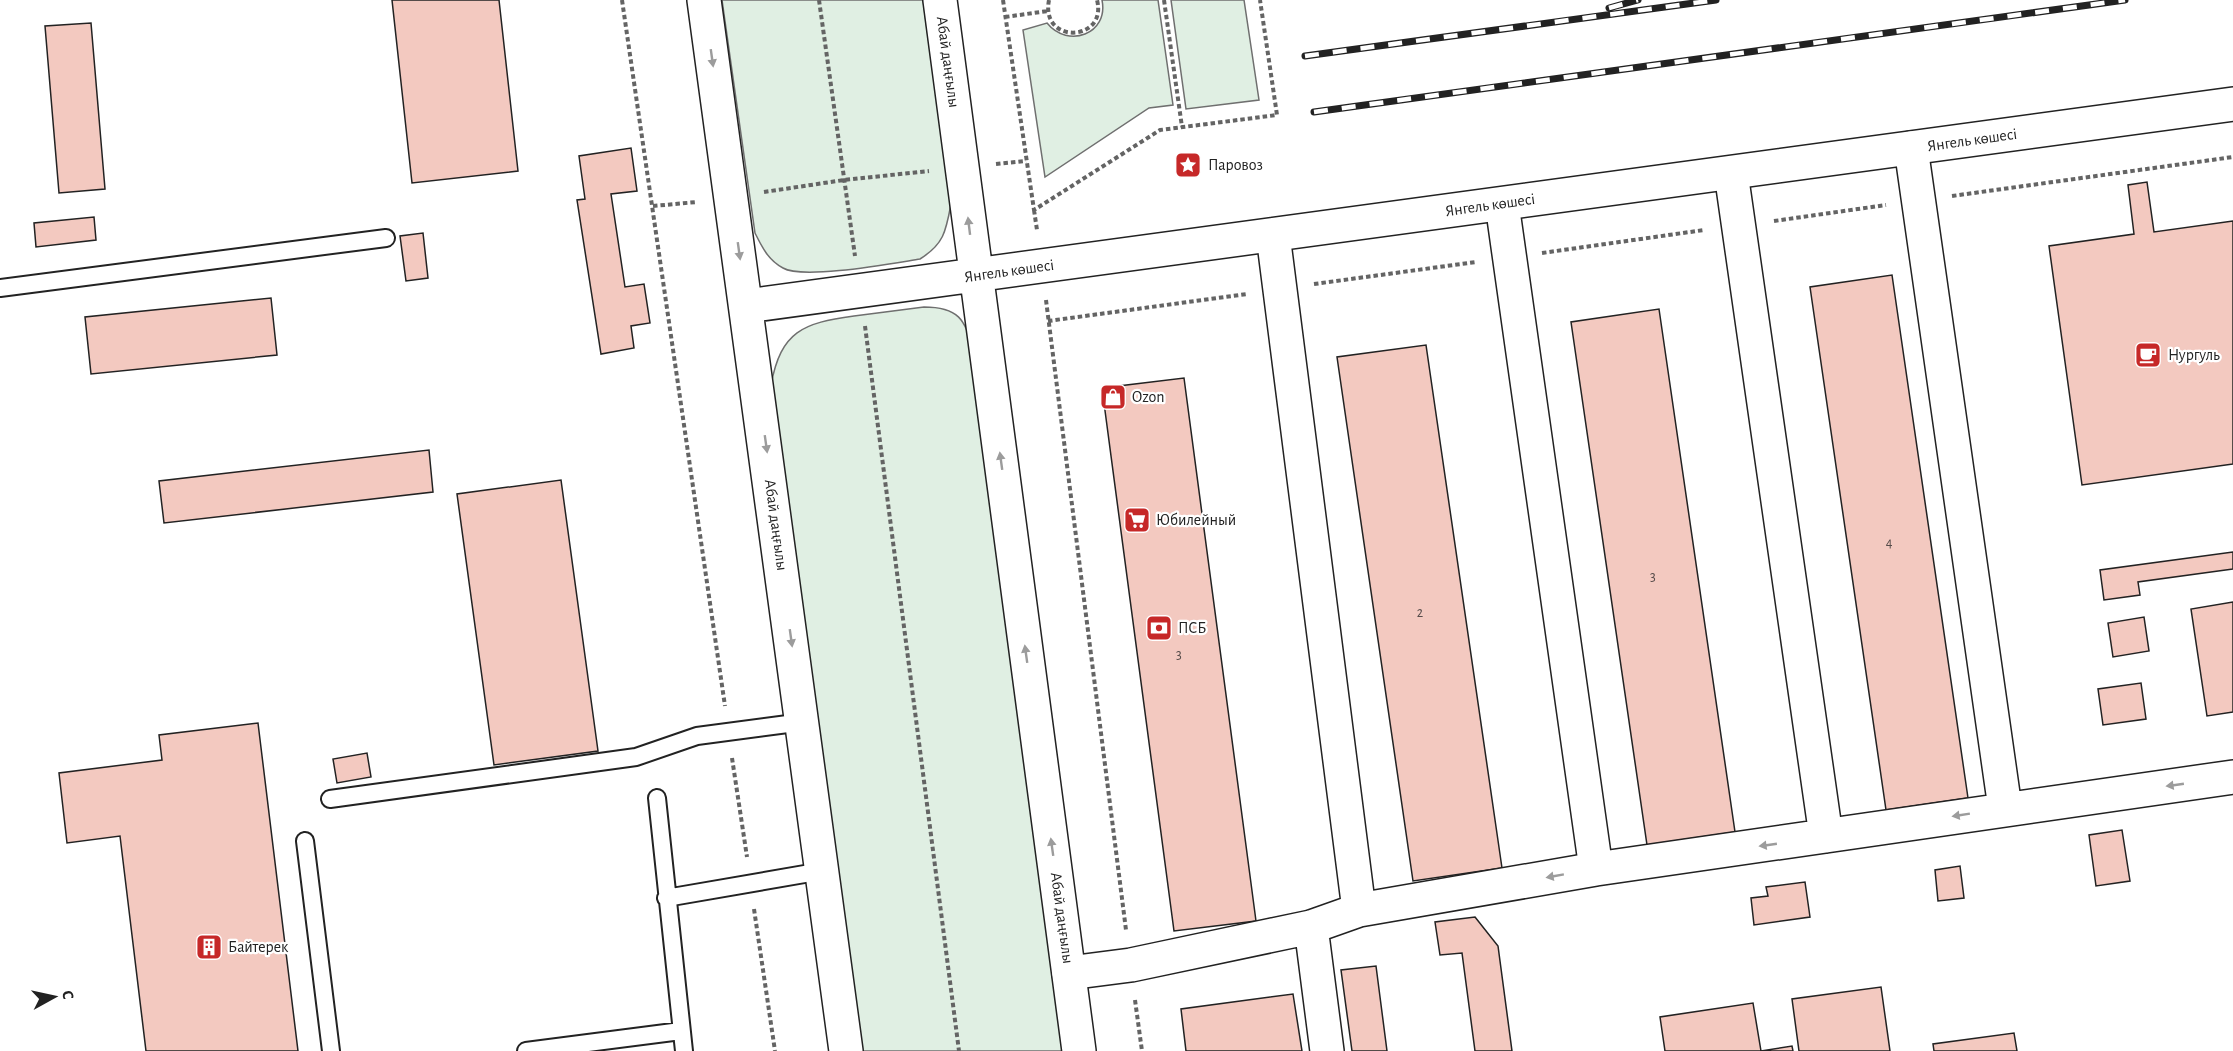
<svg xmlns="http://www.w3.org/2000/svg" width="2233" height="1051" font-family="'Alegreya Sans',sans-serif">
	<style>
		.green { fill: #e0efe3; stroke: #6f6f6f; stroke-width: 1.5 }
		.building { fill: #f3c9c0; stroke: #222; stroke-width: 1.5 }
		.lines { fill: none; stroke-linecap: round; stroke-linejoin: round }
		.lane-casing { stroke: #222; stroke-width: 20 }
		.street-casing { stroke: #222; stroke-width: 36 }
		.secondary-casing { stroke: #222; stroke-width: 36 }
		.path { stroke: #646464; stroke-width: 4; stroke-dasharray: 4.5 3; stroke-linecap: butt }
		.lane { stroke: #fff; stroke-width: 16 }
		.street { stroke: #fff; stroke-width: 33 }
		.secondary { stroke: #fff; stroke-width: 33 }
		.rail-casing { stroke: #222; stroke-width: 7 }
		.rail { stroke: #fff; stroke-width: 4.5; stroke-dasharray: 14; stroke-linecap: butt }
		.oneway { fill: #9c9c9c }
		.labels { text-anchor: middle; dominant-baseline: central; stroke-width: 4.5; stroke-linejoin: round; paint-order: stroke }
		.number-label { font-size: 14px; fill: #564c4a }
		.street-label { font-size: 16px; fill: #222; stroke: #fff }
		.poi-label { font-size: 16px; fill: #222; stroke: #fff; text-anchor: start }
	</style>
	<rect width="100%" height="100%" fill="#fff"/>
	<path class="green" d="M722,0H923L951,204C946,231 944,244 920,259C894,263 803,280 783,268C768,260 762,247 755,233Z
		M1102,0H1158L1173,105L1149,108L1045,177L1023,30L1047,23C1068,49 1109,34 1102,0Z
		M1171,0H1244L1259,100L1186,109Z
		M924,307C958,307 965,319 974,350L1064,1051H861L771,385C781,331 803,323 854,316C877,313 901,310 924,307Z"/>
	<path class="building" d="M392,0H499L518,171L412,183Z
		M91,23L105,189L59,193L45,26Z
		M631,148L637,191L611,194L625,287L644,284L650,323L631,326L634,348L601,354L577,200L585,199L579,156Z
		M2147,182L2154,232L2233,221V464L2082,485L2049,246L2134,234L2128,185Z
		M94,217L96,240L36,247L34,223Z
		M423,233L428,278L406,281L400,236Z
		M1892,275L1968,798L1886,810L1810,287Z
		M271,298L277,355L91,374L85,317Z
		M1659,309L1735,832L1647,845L1571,322Z
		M1426,345L1502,868L1413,881L1337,357Z
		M1184,378L1256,921L1174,931L1102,388Z
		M429,450L433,492L164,523L159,481Z
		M561,480L598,751L494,765L457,494Z
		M2233,552V569L2138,582L2140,595L2104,600L2100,570Z
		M2233,602V712L2207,716L2191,609Z
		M2144,617L2149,651L2113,657L2108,623Z
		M2141,683L2146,719L2103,725L2098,689Z
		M258,723L298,1051H146L120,836L67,843L59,773L162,760L159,735Z
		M367,753L371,777L337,783L333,759Z
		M2122,830L2130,881L2096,886L2089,835Z
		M1960,866L1964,898L1938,901L1935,870Z
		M1805,882L1810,917L1754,925L1751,898L1768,896L1766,887Z
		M1475,917L1498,946L1512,1051H1475L1462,953L1440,955L1435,922Z
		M1376,966L1387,1051H1352L1341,970Z
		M1881,987L1890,1051H1799L1792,999Z
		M1293,994L1302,1051H1186L1181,1009Z
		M1753,1003L1761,1051L1792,1046L1793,1051H1665L1660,1017Z
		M2014,1033L2017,1051H1934L1933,1044Z"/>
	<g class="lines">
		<defs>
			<path id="lane" d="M0,288L386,238
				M657,798L684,1051
				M330,799L636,757L697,736L803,722
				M305,841L331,1051
				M666,898L822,871
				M526,1051L681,1031"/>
			<path id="street" d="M1911,148L2005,808
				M1731,173L1826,836
				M1502,204L1596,869
				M1273,235L1359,910
				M1311,927L1327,1051
				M1069,973L1131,965L1311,927L1359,910L1596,869L2233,777"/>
			<path id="secondary" d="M704,0L846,1051
				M940,0L1079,1051
				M747,306L2233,104"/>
		</defs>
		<use href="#lane" class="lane-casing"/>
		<use href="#street" class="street-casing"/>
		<use href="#secondary" class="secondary-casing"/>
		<path class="path" d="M622,0L725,706
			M819,0L855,256
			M1003,0L1034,210L1160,130L1277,115L1260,0
			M1049,0C1040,45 1108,42 1097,0
			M1164,0L1182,127
			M1005,17L1048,11
			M996,164L1026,161
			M764,192L844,180L929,171
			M1952,196L2233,157
			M653,206L697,202
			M1034,210L1037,230
			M1774,221L1886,205
			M1542,253L1704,230
			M1314,284L1476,262
			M1046,300L1126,930
			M1048,321L1247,294
			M865,326L959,1051
			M732,758L747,857
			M754,909L775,1051
			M1135,1000L1142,1051"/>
		<use href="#lane" class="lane"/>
		<use href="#street" class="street"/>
		<use href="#secondary" class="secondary"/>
		<defs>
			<path id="rail" d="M1609,8L1638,0
				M1305,56L1716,0
				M1314,112L2125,0"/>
		</defs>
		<use href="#rail" class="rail-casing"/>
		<use href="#rail" class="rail"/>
	</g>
	<defs><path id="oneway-solid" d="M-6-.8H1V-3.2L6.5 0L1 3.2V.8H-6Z" transform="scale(1.5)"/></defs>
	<g class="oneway">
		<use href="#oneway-solid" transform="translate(712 58) rotate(82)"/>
		<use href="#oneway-solid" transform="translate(969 226) rotate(-97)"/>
		<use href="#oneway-solid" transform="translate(739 251) rotate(82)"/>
		<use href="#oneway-solid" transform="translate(766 444) rotate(82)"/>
		<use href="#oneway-solid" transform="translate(1001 461) rotate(-98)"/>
		<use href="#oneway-solid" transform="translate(791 638) rotate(82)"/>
		<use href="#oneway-solid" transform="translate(1026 654) rotate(-98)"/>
		<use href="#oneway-solid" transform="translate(2175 785) rotate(172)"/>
		<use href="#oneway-solid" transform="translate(1961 815) rotate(171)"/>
		<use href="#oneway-solid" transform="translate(1768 845) rotate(172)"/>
		<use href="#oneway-solid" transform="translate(1052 847) rotate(-98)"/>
		<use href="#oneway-solid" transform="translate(1555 876) rotate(170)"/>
	</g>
	<defs>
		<symbol id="sight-square" viewBox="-11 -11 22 22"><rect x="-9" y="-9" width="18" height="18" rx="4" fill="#c62828" stroke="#fff"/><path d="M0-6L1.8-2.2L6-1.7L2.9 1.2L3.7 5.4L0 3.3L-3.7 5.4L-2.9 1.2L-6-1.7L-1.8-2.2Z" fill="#fff"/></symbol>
		<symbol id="cafe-square" viewBox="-11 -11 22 22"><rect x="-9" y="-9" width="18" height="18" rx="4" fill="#c62828" stroke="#fff"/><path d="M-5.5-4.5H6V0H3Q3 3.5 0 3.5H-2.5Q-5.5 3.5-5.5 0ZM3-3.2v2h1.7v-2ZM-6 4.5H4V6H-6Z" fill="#fff"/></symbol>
		<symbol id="shop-square" viewBox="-11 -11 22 22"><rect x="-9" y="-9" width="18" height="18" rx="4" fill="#c62828" stroke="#fff"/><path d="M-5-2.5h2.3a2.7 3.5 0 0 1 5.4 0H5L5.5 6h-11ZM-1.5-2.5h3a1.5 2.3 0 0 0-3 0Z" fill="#fff"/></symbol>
		<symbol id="supermarket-square" viewBox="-11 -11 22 22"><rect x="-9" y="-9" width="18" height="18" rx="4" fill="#c62828" stroke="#fff"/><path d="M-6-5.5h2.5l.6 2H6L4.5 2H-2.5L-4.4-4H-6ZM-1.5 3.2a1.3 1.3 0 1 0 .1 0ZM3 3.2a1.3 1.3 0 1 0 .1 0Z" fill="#fff"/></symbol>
		<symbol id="bank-square" viewBox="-11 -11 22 22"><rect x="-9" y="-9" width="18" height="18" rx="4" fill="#c62828" stroke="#fff"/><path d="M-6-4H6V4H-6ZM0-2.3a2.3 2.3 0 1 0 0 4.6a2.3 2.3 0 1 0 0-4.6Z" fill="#fff"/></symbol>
		<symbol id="building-square" viewBox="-11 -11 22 22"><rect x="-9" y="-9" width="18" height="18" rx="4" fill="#c62828" stroke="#fff"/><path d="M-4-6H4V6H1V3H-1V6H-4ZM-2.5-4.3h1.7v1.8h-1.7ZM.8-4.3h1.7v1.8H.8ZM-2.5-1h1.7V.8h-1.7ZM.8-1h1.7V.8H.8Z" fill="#fff"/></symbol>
	</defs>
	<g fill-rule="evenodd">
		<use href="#sight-square" x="1173" y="150" width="30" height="30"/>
		<use href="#cafe-square" x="2133" y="340" width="30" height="30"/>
		<use href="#shop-square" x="1098" y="382" width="30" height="30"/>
		<use href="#supermarket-square" x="1122" y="505" width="30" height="30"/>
		<use href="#bank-square" x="1144" y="613" width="30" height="30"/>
		<use href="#building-square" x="194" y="932" width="30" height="30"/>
	</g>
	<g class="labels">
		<g class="number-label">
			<text x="1889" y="543">4</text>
			<text x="1653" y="577">3</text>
			<text x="1420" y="613">2</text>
			<text x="1179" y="655">3</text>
		</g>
		<g class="street-label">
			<text transform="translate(948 62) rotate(82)">Абай даңғылы</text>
			<text transform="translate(1972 140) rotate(-8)">Янгель көшесі</text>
			<text transform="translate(1490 205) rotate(-8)">Янгель көшесі</text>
			<text transform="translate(1009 271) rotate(-8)">Янгель көшесі</text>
			<text transform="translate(776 525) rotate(82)">Абай даңғылы</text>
			<text transform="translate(1062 918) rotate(82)">Абай даңғылы</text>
		</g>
		<g class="poi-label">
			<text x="1208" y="165">Паровоз</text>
			<text x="2168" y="355">Нургуль</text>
			<text x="1132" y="397">Ozon</text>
			<text x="1156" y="520">Юбилейный</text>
			<text x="1178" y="628">ПСБ</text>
			<text x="228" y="947">Байтерек</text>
		</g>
	</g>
	<g transform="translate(54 997) rotate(82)" stroke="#ffffff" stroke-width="4.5" paint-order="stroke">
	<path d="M0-4.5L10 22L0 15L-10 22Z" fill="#222222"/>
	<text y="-9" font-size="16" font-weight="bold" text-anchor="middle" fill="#222222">С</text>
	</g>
</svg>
